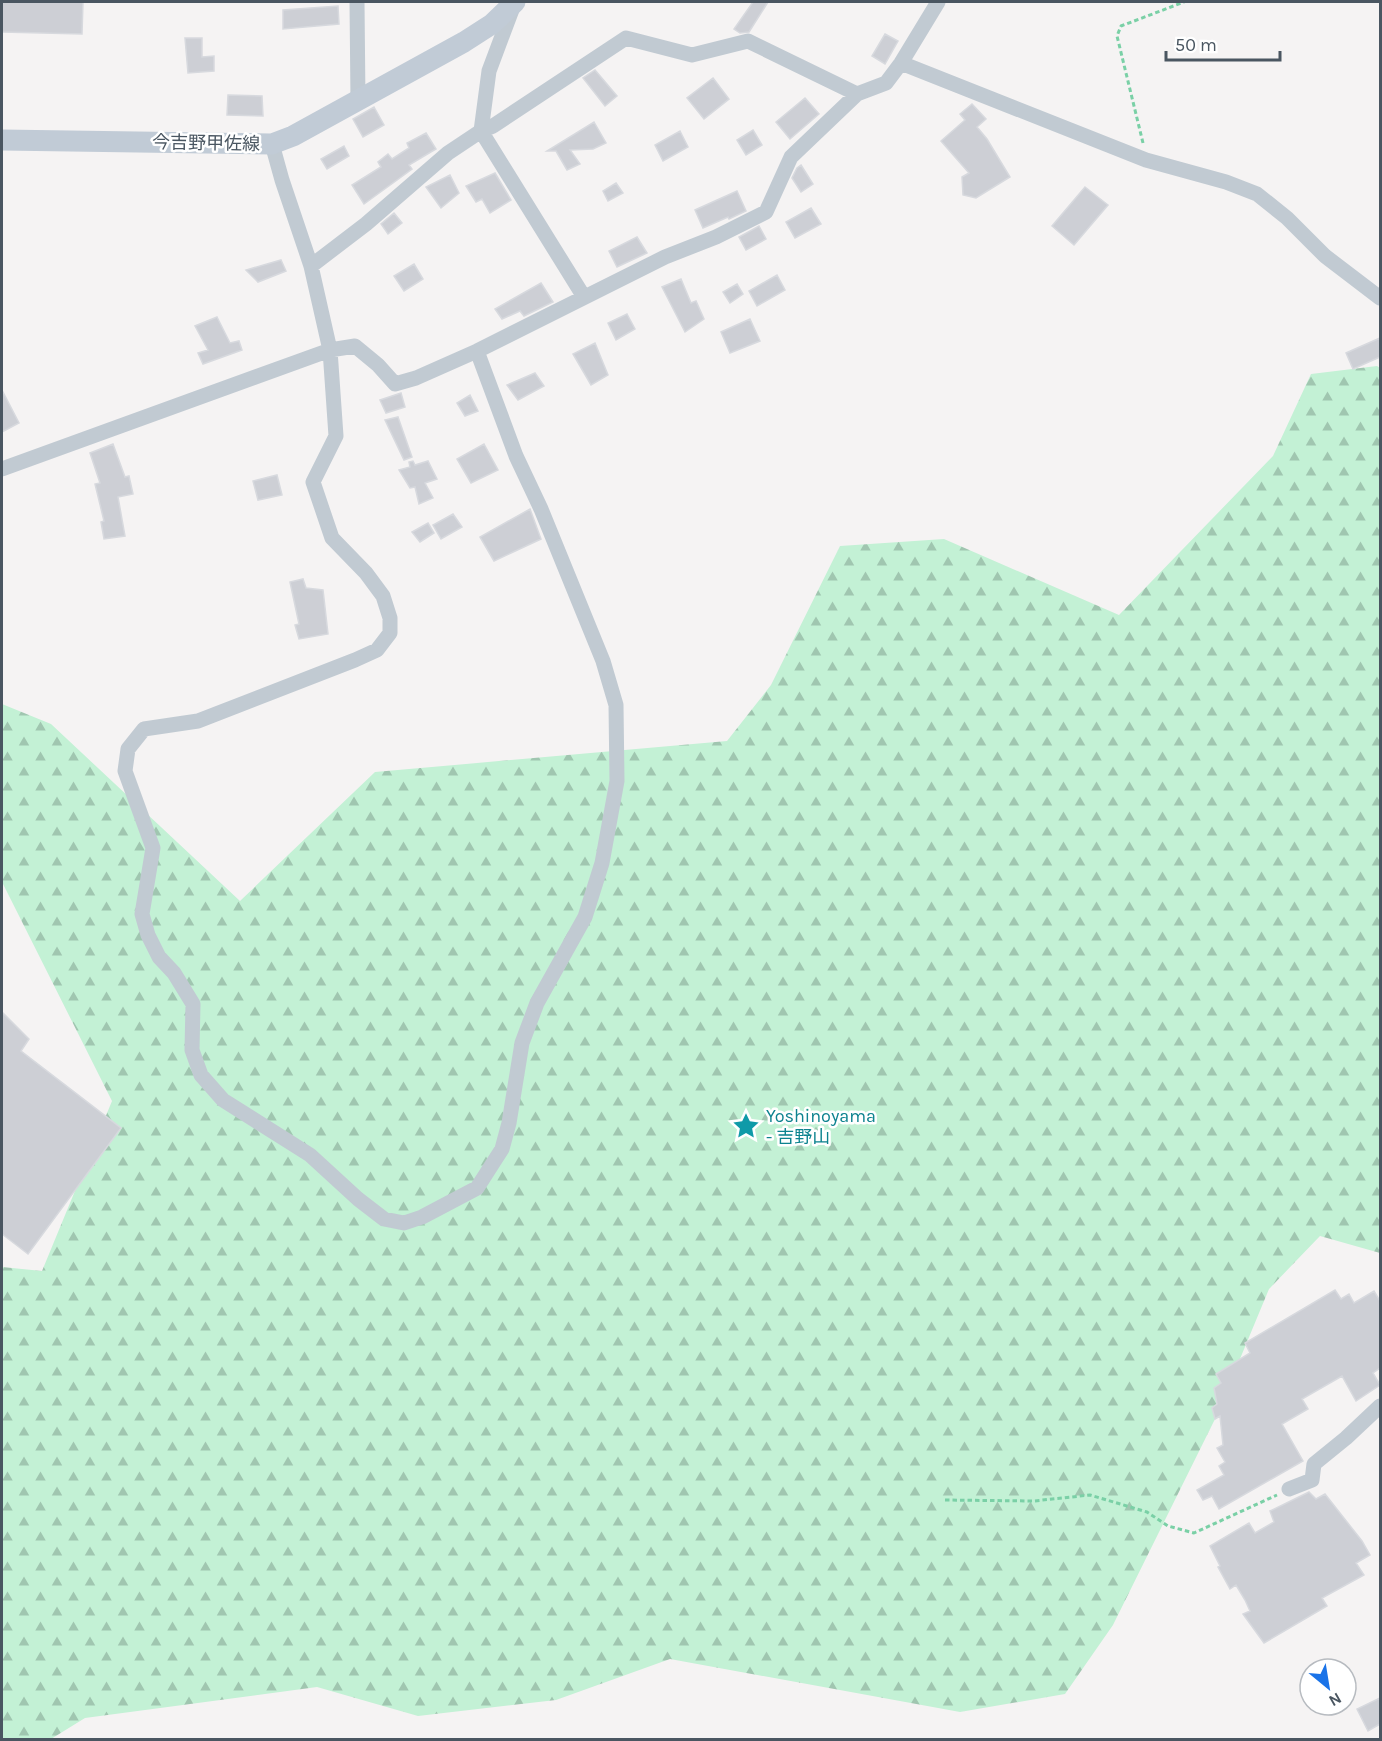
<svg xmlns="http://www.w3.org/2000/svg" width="1382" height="1741" font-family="Karla,'Noto Sans JP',sans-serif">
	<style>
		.forest { fill: url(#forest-firs) }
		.building { fill: #cdcfd5; stroke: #d7d9de; stroke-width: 1.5 }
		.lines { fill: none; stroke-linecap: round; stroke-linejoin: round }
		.path { stroke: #7ad0a6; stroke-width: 3; stroke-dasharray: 4.5 3; stroke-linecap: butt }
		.minor { stroke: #c1cad2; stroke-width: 15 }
		.secondary { stroke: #c1cbd6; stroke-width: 21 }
		.labels { text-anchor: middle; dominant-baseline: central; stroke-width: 5; stroke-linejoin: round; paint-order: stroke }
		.street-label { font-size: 18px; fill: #4a5661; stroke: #fff }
		.culture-label { font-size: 18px; fill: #0d838f; stroke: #fff; text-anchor: start }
	</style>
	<defs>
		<pattern id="forest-firs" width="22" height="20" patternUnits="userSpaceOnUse" patternTransform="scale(1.5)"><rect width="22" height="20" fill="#c3f1d5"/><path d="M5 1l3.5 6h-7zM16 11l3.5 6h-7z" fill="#a0c6b0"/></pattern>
	</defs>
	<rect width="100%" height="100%" fill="#f5f3f3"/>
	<path class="forest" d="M1377,366L1380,368V1253L1320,1236L1269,1289L1215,1419L1113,1625L1065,1694L960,1712L670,1659L556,1700L418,1716L317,1687L85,1718L51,1739H2V1267L42,1271L112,1101L2,882V704L51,724L240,901L375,772L727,741L771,685L840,546L944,539L1119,615L1273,456L1311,374Z"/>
	<path class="building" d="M2,2H83L82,34L2,32Z
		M753,2H768L749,32L740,33L734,29Z
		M338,6L339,24L283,29V10Z
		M885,34L898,41L885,64L872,56Z
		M185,38H202V57L214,56V71L188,73Z
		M595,70L617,96L605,106L583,78Z
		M713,78L729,99L704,119L687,98Z
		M228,95L262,96L263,116L227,115Z
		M805,98L819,114L790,139L776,122Z
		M972,104L986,119L977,127L987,139L1010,177L976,198L963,195L962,177L969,173L941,141L965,120L960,114Z
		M374,107L384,125L363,137L353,119Z
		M594,122L606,143L593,149L570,150L580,164L567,170L556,151H547Z
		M753,130L762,145L746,155L737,140Z
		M680,131L688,147L663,161L655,145Z
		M426,133L436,149L409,165L412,169L364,204L352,185L381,167L378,162L388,154L392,159L409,148L407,143Z
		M344,146L349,156L327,169L321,159Z
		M801,165L813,184L801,192L792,178L797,168Z
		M495,173L511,200L490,213L482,199L476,202L466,186Z
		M450,175L459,193L441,208L426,187Z
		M616,183L623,193L608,201L603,191Z
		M1085,187L1108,205L1074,245L1052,226Z
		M737,191L746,211L729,219L728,217L703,228L695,210Z
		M811,208L821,224L795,238L786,222Z
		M394,213L402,223L388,234L381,224Z
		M759,226L766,239L746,250L739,237Z
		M637,237L647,253L617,267L609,251Z
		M281,260L286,271L258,282L246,270Z
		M414,264L423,279L404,291L394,276Z
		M777,275L785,290L757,306L749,291Z
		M681,279L691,303L696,301L704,319L685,332L662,287Z
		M541,283L553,302L524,316L520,311L502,319L495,309Z
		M737,284L743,294L730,303L723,292Z
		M627,314L635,329L616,340L608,323Z
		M217,317L230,343L239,341L242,350L203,364L198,353L208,350L195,326Z
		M750,319L760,341L730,353L721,332Z
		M1380,338V357L1353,369L1346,353Z
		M595,343L608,375L591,385L573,354Z
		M535,373L544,386L518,400L507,385Z
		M2,390L19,423L2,432Z
		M401,393L405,407L386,413L380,400Z
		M470,395L478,411L465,416L457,403Z
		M398,417L412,457L404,460L385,420Z
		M113,444L125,477L129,476L133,494L118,497L125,536L104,539L101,522L104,521L95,484L100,483L90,453Z
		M484,444L498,470L471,483L457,459Z
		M413,461L415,465L428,461L437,479L425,483L433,498L419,504L415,487L410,488L399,470L410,467L409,462Z
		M277,475L282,495L258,500L253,481Z
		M530,509L541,539L494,561L480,537Z
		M453,514L462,527L441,539L433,525Z
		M428,523L434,533L420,542L412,532Z
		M303,579L306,588L323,590L328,634L299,639L295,625L299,624L290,582Z
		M2,1012L29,1039L21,1051L121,1128L28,1254L2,1234Z
		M1335,1290L1341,1299L1349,1294L1354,1303L1374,1291L1380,1301V1368L1373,1373L1380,1385L1356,1401L1342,1376L1302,1399L1308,1409L1282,1424L1303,1461L1219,1509L1212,1496L1203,1500L1197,1490L1224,1475L1219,1466L1225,1462L1217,1448L1223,1445L1220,1416L1215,1419L1212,1408L1217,1404L1214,1388L1221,1383L1216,1374L1250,1353L1245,1343Z
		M1309,1492L1316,1499L1325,1494L1362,1541L1370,1555L1356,1563L1364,1575L1322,1598L1327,1606L1264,1643L1243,1614L1250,1611L1245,1600L1236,1585L1230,1589L1218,1567L1220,1566L1210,1546L1249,1523L1255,1533L1274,1522L1270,1511Z
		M1380,1698V1724L1368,1731L1357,1709Z"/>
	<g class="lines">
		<path class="path" d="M1143,143L1117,36L1121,26L1184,2
			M945,1500L1034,1501L1090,1495L1147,1512L1168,1526L1194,1533L1277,1495"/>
		<path class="minor" d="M357,2L358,101
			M513,7L489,71L481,131L493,126L626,38L692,55L748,41L857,94
			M901,63L1146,160L1226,182L1257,194L1287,218L1325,256L1380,298
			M272,144L282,180L311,266L330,350L336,436L313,482L332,538L366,573L383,596L390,618V633L377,650L355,660L198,721L144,729L128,749L125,771L153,848L142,914L148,935L159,957L174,973L193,1004L192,1050L201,1075L223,1100L310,1155L358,1199L384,1219L404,1223L422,1217L477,1188L502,1149L509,1123L522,1043L537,1003L585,917L602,863L617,781L616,705L603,661L541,509L516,456L477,351
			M311,266L366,224L448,153L481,131L584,297
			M2,469L330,350L355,346L378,365L395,384L416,378L477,351L665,257L716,237L766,212L791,157L857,94L886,83L901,63L938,2
			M1289,1489L1312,1480L1314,1464L1346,1438L1380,1406"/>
		<path class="secondary" d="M2,140L272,144L293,136L464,42L492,24L515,2"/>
	</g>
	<defs>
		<symbol id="sight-bare" viewBox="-9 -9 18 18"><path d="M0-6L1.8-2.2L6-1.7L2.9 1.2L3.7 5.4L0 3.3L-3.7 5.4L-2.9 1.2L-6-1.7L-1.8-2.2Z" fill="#0f9aa8" stroke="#fff" stroke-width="2.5" paint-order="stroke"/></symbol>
	</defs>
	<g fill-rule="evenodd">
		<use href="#sight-bare" x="727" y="1107" width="38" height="38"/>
	</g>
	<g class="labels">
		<g class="street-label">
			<text transform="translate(206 143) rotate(1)">今吉野甲佐線</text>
		</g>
		<g class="culture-label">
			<text x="766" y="1116">Yoshinoyama<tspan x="766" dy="21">- 吉野山</tspan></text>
		</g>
	</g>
	<rect width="1382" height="1741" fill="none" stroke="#4a5661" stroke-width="6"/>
	<g transform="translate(1328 1687) rotate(150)"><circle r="28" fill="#ffffff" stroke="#b7bbc0" stroke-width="1.5"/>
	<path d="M0-4.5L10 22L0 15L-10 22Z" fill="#1a73e8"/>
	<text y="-9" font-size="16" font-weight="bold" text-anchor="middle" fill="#4a5661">N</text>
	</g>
	<path d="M1166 51v9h114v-9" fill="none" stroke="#4a5661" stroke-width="3"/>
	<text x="1175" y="51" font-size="18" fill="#4a5661" stroke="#ffffff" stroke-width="4.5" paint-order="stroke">50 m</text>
</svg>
